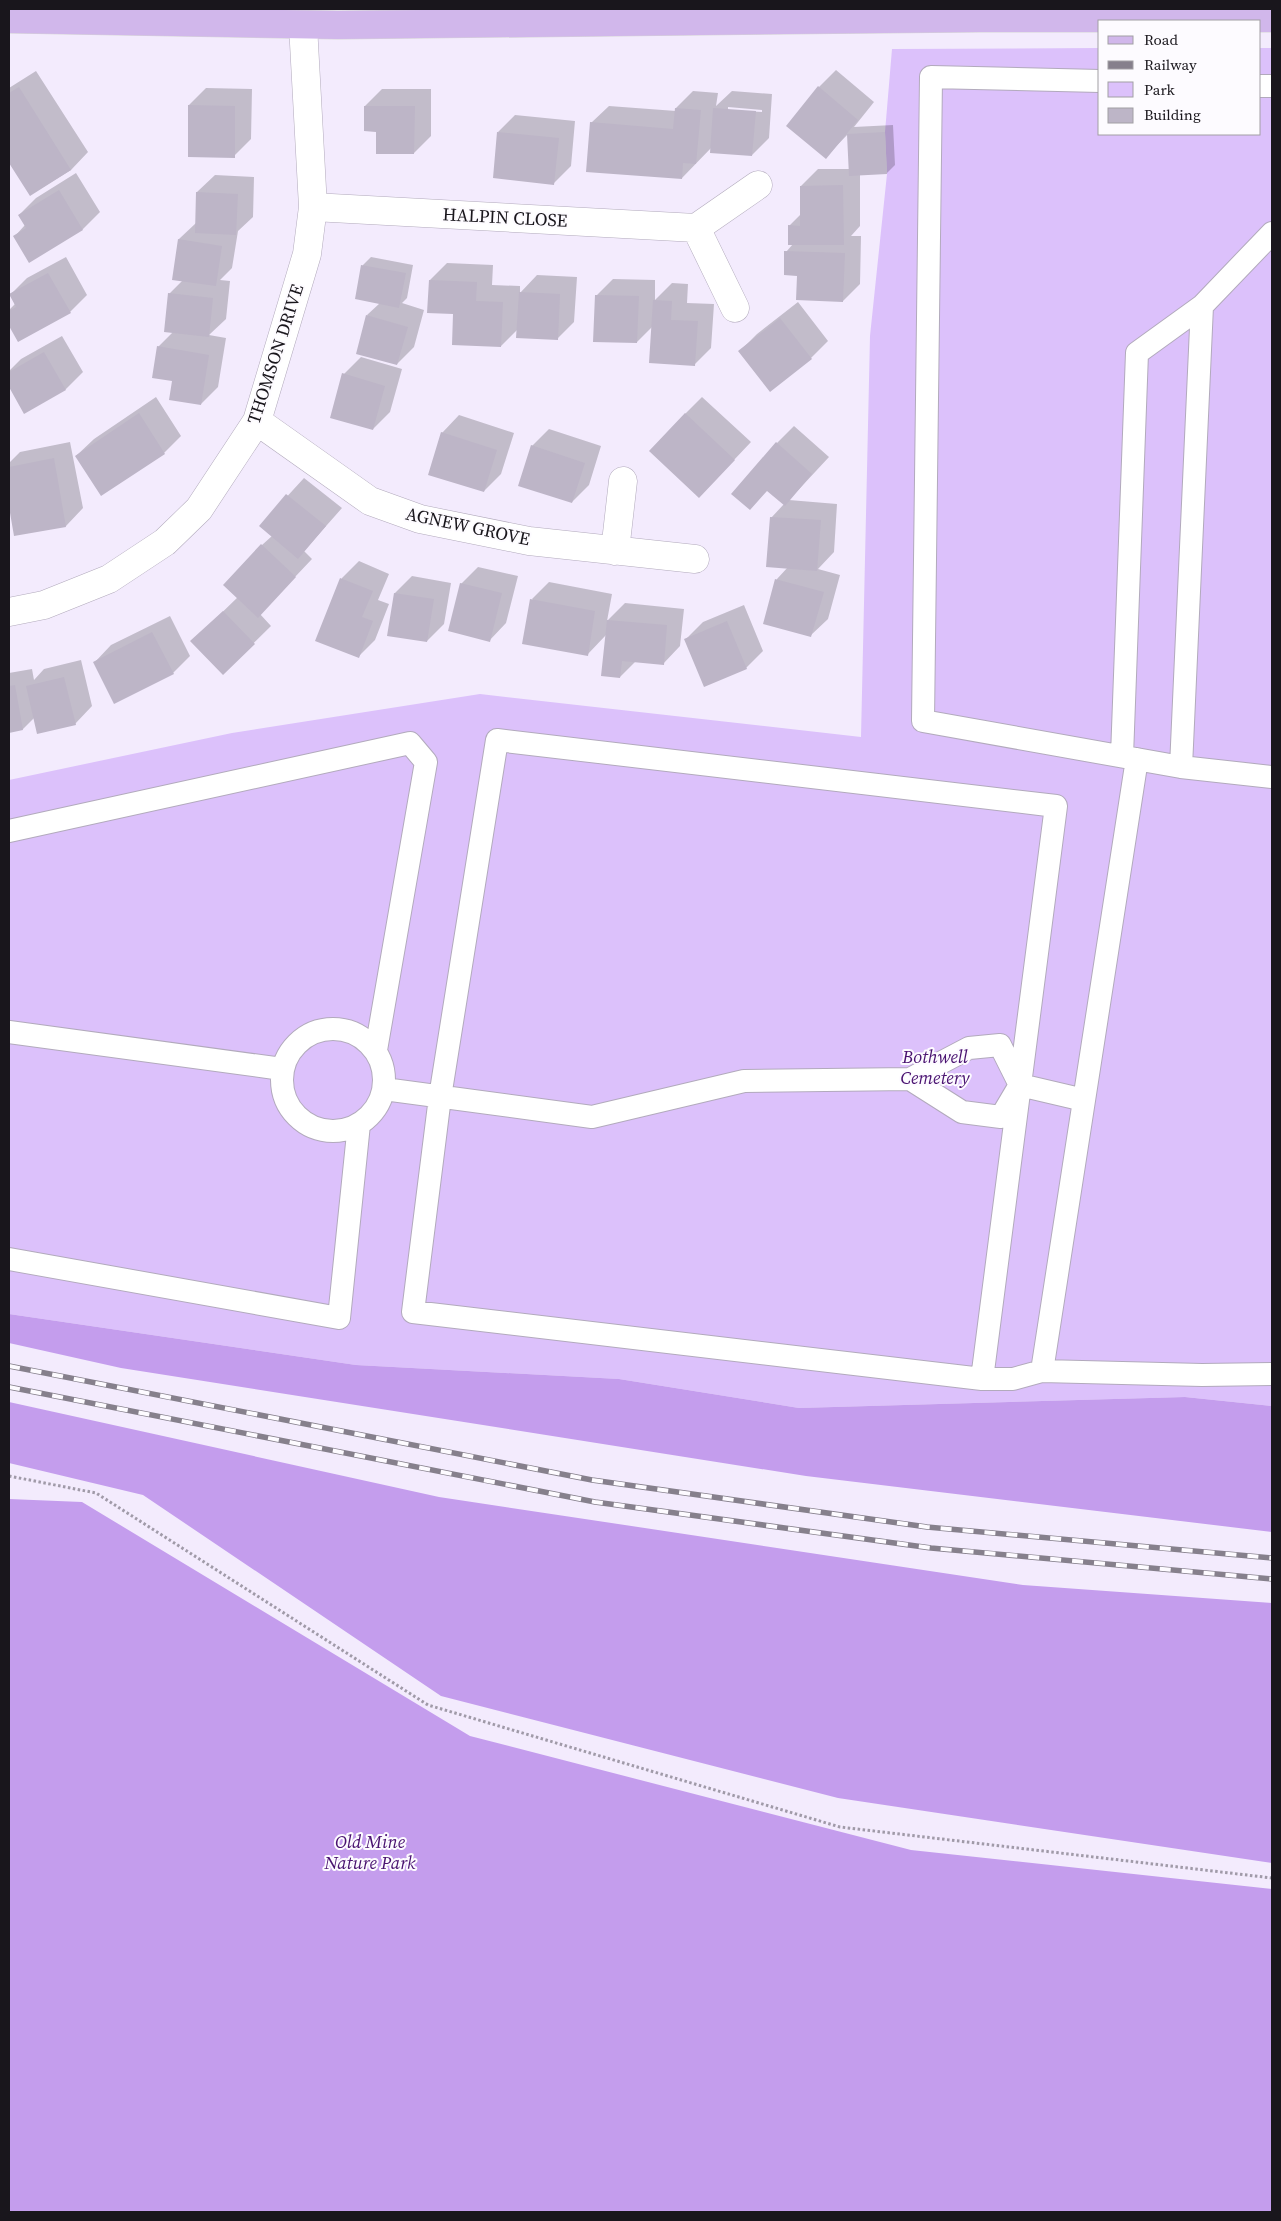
<svg xmlns="http://www.w3.org/2000/svg" width="1281" height="2221" font-family="'Source Serif 4',serif">
	<style>
		.green { fill: #dcc1fb }
		.forest { fill: #c49ded }
		.shadow { fill: #0003; fill-rule: evenodd }
		.building { fill: #bdb5c7 }
		.lines { fill: none; stroke-linecap: round; stroke-linejoin: round }
		.lane-casing { stroke: #b2aabc; stroke-width: 24 }
		.street-casing { stroke: #b2aabc; stroke-width: 29 }
		.primary-casing { stroke: #d6d5d6; stroke-width: 29 }
		.path { stroke: #a09aa8; stroke-width: 3; stroke-dasharray: 2.5 2.5; stroke-linecap: butt }
		.lane { stroke: #fff; stroke-width: 22 }
		.street { stroke: #fff; stroke-width: 28 }
		.primary { stroke: #d1b7eb; stroke-width: 28 }
		.rail-casing { stroke: #86808c; stroke-width: 5.5 }
		.rail { stroke: #fdfbff; stroke-width: 4; stroke-dasharray: 11; stroke-linecap: butt }
		.labels { text-anchor: middle; dominant-baseline: central; stroke-width: 4; stroke-linejoin: round; paint-order: stroke }
		.street-label { font-size: 18px; fill: #19161c; stroke: #fdfbff }
		.park-label { font-size: 18px; font-style: italic; fill: #491270; stroke: #fdfbff }
	</style>
	<rect width="100%" height="100%" fill="#f3ebfd"/>
	<path class="green" d="M1100,48V134H1260V48H1272V1406L1185,1397L799,1408L619,1379L356,1365L9,1314V780L232,733L480,694L861,737L870,336L887,174L885,132L892,49Z"/>
	<path class="forest" d="M9,1314L356,1365L619,1379L799,1408L1185,1397L1272,1406V1532L806,1476L121,1368L9,1343Z
		M9,1402L439,1497L1023,1585L1272,1603V1863L838,1798L441,1696L143,1495L9,1463Z
		M9,1499L82,1502L470,1736L911,1850L1272,1889V2212H9Z"/>
	<path class="shadow" d="M836,70L874,102L854,127L893,125L895,165L887,173L860,174V226L851,236H861L860,284L843,301L798,275L786,252L793,244L789,226L801,214V186L818,169H850L848,134L826,157L819,87Z
		M36,71L88,152L71,170L30,195L9,160V88Z
		M206,88L252,89L251,139L234,156L189,105Z
		M382,89H431V136L414,153L377,130L365,106Z
		M693,91L718,93L716,106L732,91L772,94L769,138L752,155L712,147L682,178L591,123L609,106L676,111V108ZM728,107L762,110V112L728,110Z
		M515,115L575,121L571,166L554,183L498,132Z
		M76,173L100,212L83,229L30,261L15,236L25,225L19,215L36,198Z
		M215,175L254,177L253,217L238,231L232,268L220,280L230,281L226,319L209,335L226,338L218,387L201,404L174,380L158,347L173,332L169,294L183,280L179,239L196,223L197,192Z
		M66,257L87,295L70,312L18,341L9,323V310L15,304L10,295L27,278Z
		M371,257L413,265L407,298L402,303L424,310L414,347L397,364L367,315L380,303L356,298L363,265Z
		M447,263L493,265L492,285L520,286V293L537,275L577,277L574,322L557,339L518,329L501,346L454,313L430,280Z
		M613,279L655,280V300L672,283L688,284L687,303L714,304L711,348L694,365L653,326L637,342L596,296Z
		M798,302L828,341L811,358L740,351L757,334Z
		M62,336L83,372L66,389L24,412L9,385V371L21,359Z
		M361,357L402,369L390,412L373,429L344,374Z
		M156,397L181,436L164,453L102,494L76,456L94,439Z
		M702,397L751,442L716,479L685,414Z
		M459,415L514,433L501,474L484,491L442,433Z
		M794,426L829,457L789,500L837,504L834,552L818,569L840,575L828,619L810,636L764,623L777,579L788,567L771,518L784,504L777,443Z
		M549,429L601,446L589,485L572,502L532,446Z
		M70,442L83,508L66,526L15,535L9,500V463L20,452Z
		M304,478L342,508L304,551L312,559L260,614L271,626L223,673L209,625L238,597L262,545L272,536L260,526Z
		M359,561L389,574L378,600L389,604L375,640L358,657L317,640L342,578Z
		M478,567L518,576L506,623L489,641L461,584Z
		M412,576L451,583L444,624L427,641L388,635L395,593Z
		M549,582L612,594L607,621L625,603L684,609L680,646L663,664L636,661L620,677L606,635L587,655L532,599Z
		M744,605L763,651L746,668L686,639L703,622Z
		M170,616L190,656L173,673L94,663L111,645Z
		M81,660L92,706L75,724L35,717L23,729L9,732V673L32,669L34,680L44,669Z"/>
	<path class="building" d="M818,86L858,120L826,159L786,126Z
		M19,87L71,170L30,196L9,163V93Z
		M188,105L235,106V158L188,157Z
		M364,106H415L414,154H376V132L364,131Z
		M675,108L701,110L696,164L683,163L682,179L586,172L590,122L673,129Z
		M713,108L756,111L752,156L710,153Z
		M497,132L559,138L554,185L493,178Z
		M885,132L887,174L849,176L847,134Z
		M843,185L844,245H788V225L800,226V186Z
		M59,190L83,230L29,263L13,236L26,228L18,215Z
		M196,192L238,194L236,235L195,233Z
		M178,239L222,246L216,286L172,280Z
		M784,251L845,253L843,302L796,300L797,276L784,275Z
		M361,265L406,273L399,308L355,299Z
		M48,273L71,313L18,342L9,326V311L16,307L9,294Z
		M429,280L477,282L476,301L503,302L501,347L452,345L453,314L427,313Z
		M519,292L560,294L558,340L516,338Z
		M168,293L213,298L209,337L164,332Z
		M595,295L639,296L637,343L593,342Z
		M653,300L672,301L671,320L698,321L695,366L649,363Z
		M366,315L408,327L397,365L356,354Z
		M780,318L812,359L770,392L738,351Z
		M157,346L209,355L201,405L169,400L172,381L152,378Z
		M44,352L66,390L24,414L9,387V372Z
		M342,373L385,386L373,430L330,418Z
		M139,413L165,454L101,496L75,456Z
		M685,413L735,460L699,498L649,451Z
		M441,432L497,450L484,492L428,475Z
		M776,442L812,474L785,506L767,491L750,510L731,494Z
		M531,445L585,463L572,503L518,486Z
		M54,458L66,527L14,536L9,507V467Z
		M286,494L326,526L298,559L259,526Z
		M770,517L821,520L817,571L766,567Z
		M261,544L296,577L258,618L223,585Z
		M340,578L373,591L362,617L373,621L359,658L315,641Z
		M775,579L824,592L811,637L763,624Z
		M460,583L502,593L490,642L448,631Z
		M394,593L434,599L427,642L387,636Z
		M530,599L595,611L588,656L522,644Z
		M223,611L255,644L223,675L190,641Z
		M607,620L667,625L664,665L622,661L620,678L601,676Z
		M727,621L747,669L704,687L684,639Z
		M152,632L174,674L114,704L93,662Z
		M64,677L76,725L37,734L26,686Z
		M15,685L23,730L9,733V686Z"/>
	<g class="lines">
		<defs>
			<path id="lane" d="M1100,81L931,77L923,721L1181,767
				M1260,86H1272
				M1272,233L1202,306L1181,767L1272,777
				M497,740L1056,806L982,1379L413,1312L440,1097Z
				M1122,756L1137,353L1202,306
				M1137,759L1042,1371L1202,1375L1272,1374
				M9,831L410,743L426,762L376,1050
				M282 1080a51 51 0 1 1 102 0a51 51 0 1 1-102 0Z
				M9,1032L282,1069
				M1020,1085L1084,1100
				M384,1089L592,1117L744,1081L910,1079L969,1048L1000,1045L1020,1085L1001,1117L962,1112L910,1079
				M9,1259L339,1318L359,1124
				M982,1379H1013L1042,1371"/>
			<path id="street" d="M313,207L696,228L758,185
				M696,228L735,308
				M257,421L370,501L420,519L529,541L695,559
				M615,551L623,481
				M9,612L44,605L109,579L165,542L199,509L257,421L307,254L313,207L303,25"/>
			<path id="primary" d="M9,19L338,25L979,18H1272"/>
		</defs>
		<use href="#lane" class="lane-casing"/>
		<use href="#street" class="street-casing"/>
		<use href="#primary" class="primary-casing"/>
		<path class="path" d="M9,1476L96,1493L428,1705L840,1827L1272,1878"/>
		<use href="#lane" class="lane"/>
		<use href="#street" class="street"/>
		<use href="#primary" class="primary"/>
		<defs>
			<path id="rail" d="M9,1366L592,1480L927,1527L1272,1558
				M9,1387L595,1502L931,1548L1272,1579"/>
		</defs>
		<use href="#rail" class="rail-casing"/>
		<use href="#rail" class="rail"/>
	</g>
	<g class="labels">
		<g class="street-label">
			<text transform="translate(505 217) rotate(3)">HALPIN CLOSE</text>
			<text transform="translate(275 354) rotate(-72)">THOMSON DRIVE</text>
			<text transform="translate(468 526) rotate(12)">AGNEW GROVE</text>
		</g>
		<g class="park-label">
			<text x="935" y="1056">Bothwell<tspan x="935" dy="21">Cemetery</tspan></text>
			<text x="370" y="1841">Old Mine<tspan x="370" dy="21">Nature Park</tspan></text>
		</g>
	</g>
	<rect width="1281" height="2221" fill="none" stroke="#19161c" stroke-width="20"/>
	<rect x="1098" y="20" width="162" height="115" fill="#fdfbff" stroke="#a29fa4"/>
	<rect x="1108" y="36" width="25" height="8" fill="#d1b7eb" stroke="#a29fa4"/>
	<text x="1144" y="45" font-size="15" fill="#19161c">Road</text>
	<rect x="1108" y="61" width="25" height="8" fill="#86808c" stroke="#a29fa4"/>
	<text x="1144" y="70" font-size="15" fill="#19161c">Railway</text>
	<rect x="1108" y="82" width="25" height="15" fill="#dcc1fb" stroke="#a29fa4"/>
	<text x="1144" y="95" font-size="15" fill="#19161c">Park</text>
	<rect x="1108" y="108" width="25" height="15" fill="#bdb5c7" stroke="#a29fa4"/>
	<text x="1144" y="120" font-size="15" fill="#19161c">Building</text>
</svg>
